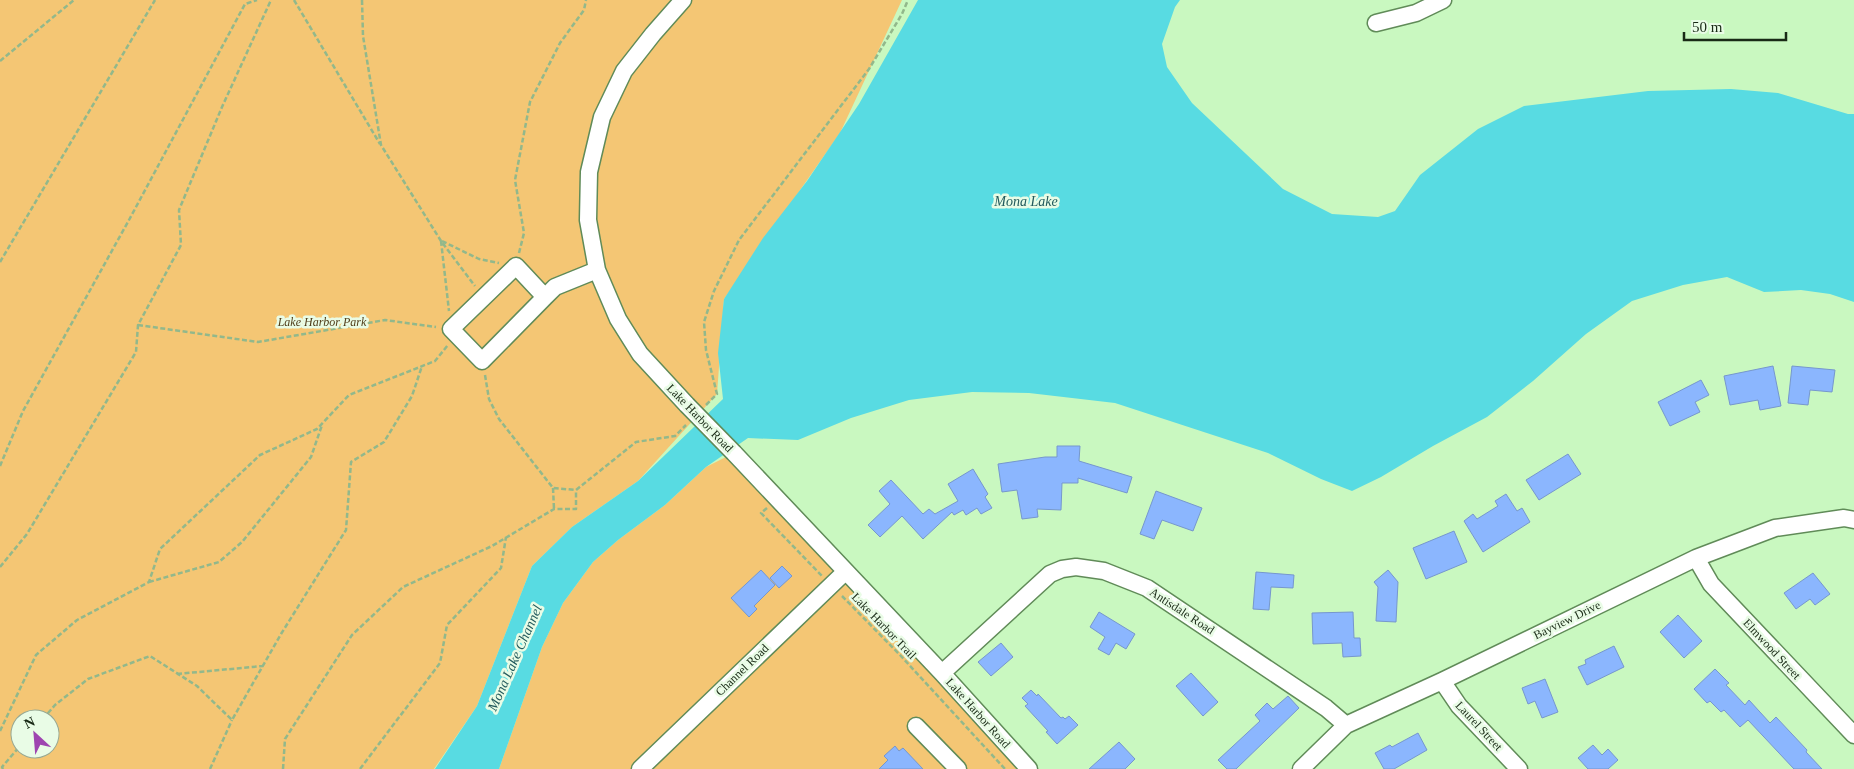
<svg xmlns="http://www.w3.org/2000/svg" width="1854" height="769" font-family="Georgia,serif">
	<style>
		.green { fill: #f4c674; fill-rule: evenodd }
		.water { fill: #58dbe2 }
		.building { fill: #8bb6fe; stroke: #7697cd }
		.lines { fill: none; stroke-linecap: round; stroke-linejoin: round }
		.minor-casing { stroke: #608b58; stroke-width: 19 }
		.path { stroke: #92b88b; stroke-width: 2.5; stroke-dasharray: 5 2.5; stroke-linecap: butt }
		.minor { stroke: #fff; stroke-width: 16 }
		.minor-bridge-casing { stroke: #608b58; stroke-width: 19; stroke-linecap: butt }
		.minor-bridge { stroke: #fff; stroke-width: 16 }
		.labels { text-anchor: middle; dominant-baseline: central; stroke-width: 5; stroke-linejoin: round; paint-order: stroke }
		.park-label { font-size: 12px; font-style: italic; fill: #503d1a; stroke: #e9fce6 }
		.street-label { font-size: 12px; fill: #192a16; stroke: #e9fce6 }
		.water-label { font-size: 14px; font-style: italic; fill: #235a5d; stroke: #e9fce6 }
	</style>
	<rect width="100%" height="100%" fill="#c9f8c0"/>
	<path class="green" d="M0,0H902L840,133L724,299L717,394L638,481L572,527L532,566L477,706L434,769H0ZM20,719H50V749H20Z
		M734,453L1029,769H499L542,647L563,603L593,562L618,540L665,505L706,467Z"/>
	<path class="water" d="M918,0H1180L1175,7L1162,44L1167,67L1192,103L1283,189L1332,214L1378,217L1395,211L1420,175L1478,129L1524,106L1648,91L1731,89L1778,93L1848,114H1854V302L1830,294L1801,290L1764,292L1727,277L1683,285L1632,301L1586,334L1533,381L1487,417L1433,446L1381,477L1352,491L1321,479L1268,453L1115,403L1029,393L972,392L909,400L851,418L798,440L748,438L706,467L665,505L618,540L593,562L563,603L542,647L499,769H435L477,706L532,566L572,527L638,481L723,399L718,353L724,299L763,238L807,181L859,104Z"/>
	<path class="building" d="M1773,366L1781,406L1760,410L1758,400L1730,405L1724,376Z
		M1792,366L1835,370L1832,392L1810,390L1808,405L1788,403Z
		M1701,380L1709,395L1695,402L1700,412L1670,426L1658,402Z
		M1057,446H1080L1079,461L1132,477L1127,493L1078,478V483H1062L1061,510L1037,509L1038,517L1022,519L1017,490L1002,492L998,464L1045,457H1057Z
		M1568,454L1581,474L1539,500L1526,480Z
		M973,469L988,494L985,497L992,508L981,514L977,508L966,515L963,510L954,515L952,512L923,539L902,516L880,537L868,525L890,504L879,491L891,480L923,514L929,509L935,514L958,501L948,484Z
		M1156,491L1202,508L1193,531L1162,520L1154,539L1140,534Z
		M1506,494L1517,511L1522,508L1530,522L1483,552L1464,521L1473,514L1477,519L1498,506L1495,501Z
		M1454,531L1467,562L1426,579L1413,548Z
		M782,566L792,576L779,588L770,578Z
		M761,570L775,585L754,606L757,609L749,617L731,598Z
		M1388,570L1398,582L1396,622L1376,621L1378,587L1374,582Z
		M1256,572L1294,575L1293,588L1271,587L1269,610L1253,609Z
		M1813,573L1830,594L1815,605L1810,599L1796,609L1784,593Z
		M1099,612L1135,634L1126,649L1116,643L1109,655L1098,649L1105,637L1090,627Z
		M1353,612L1354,638H1360L1361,656L1343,657L1342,643L1313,644L1312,613Z
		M1678,615L1702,641L1684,658L1660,632Z
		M1001,643L1013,657L991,676L978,662Z
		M1614,646L1624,667L1587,685L1578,667L1586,664L1585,660Z
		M1715,669L1729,683L1726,685L1745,705L1749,700L1770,723L1776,717L1807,750L1806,752L1822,769H1794L1748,720L1740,727L1724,710L1721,712L1710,701L1707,703L1694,689Z
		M1191,673L1218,702L1203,716L1176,686Z
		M1545,679L1558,712L1542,718L1535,701L1528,704L1522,688Z
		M1031,690L1037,696L1038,694L1061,718L1063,717L1065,719L1069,716L1078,725L1057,744L1046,732L1048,731L1025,706L1028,704L1022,698Z
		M1288,696L1299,708L1236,769H1227L1218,760L1260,721L1255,715L1267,703L1273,709Z
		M1418,733L1427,750L1394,769H1384L1375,753L1390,745L1392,747Z
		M1119,742L1135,759L1125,769H1089Z
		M1593,745L1602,755L1608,749L1618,760L1608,769H1588L1578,758Z
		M895,746L899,751L903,748L923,769H879L888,760L884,756Z"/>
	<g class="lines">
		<defs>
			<path id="minor" d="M683,0L653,34L624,71L602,117L589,172L588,220L597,270L618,319L640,354L687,405
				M1376,23L1416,13L1443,0
				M545,297L516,266L451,329L482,361L545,297L555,287L597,270
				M734,453L942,673L1029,769
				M1696,558L1711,584L1854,735
				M942,673L1050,574L1062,569L1076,567L1104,571L1147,588L1326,708L1346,725
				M1442,681L1459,706L1519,769
				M916,726L958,769
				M640,769L845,572
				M1301,769L1346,725L1442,681L1696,558L1775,528L1844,518L1854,520"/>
		</defs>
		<use href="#minor" class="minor-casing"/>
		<path class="path" d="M294,0L380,144
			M362,0L363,36L381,145L441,241L475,286
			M0,61L74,0
			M441,241L449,311
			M442,241L479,259L499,263
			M519,253L524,233L515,180L530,102L560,43L584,10L586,0
			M0,262L155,0
			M138,325L258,342L385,320L436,327
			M485,375L489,399L499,419L553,488L576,490L636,442L675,436L686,425
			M706,405L717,394L706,350L704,322L714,291L739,240L869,69L902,14L908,0
			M0,466L23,411L129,220L245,4L257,0
			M553,488L554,509
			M767,508L761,513L822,576
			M0,567L27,534L136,352L138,325L181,245L179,210L222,107L271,0
			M149,582L219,562L242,542L311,457L322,425
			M842,596L900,655L1005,769
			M177,674L263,666
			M43,719L55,705L88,679L150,656L197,686L232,720L281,634L346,530L351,462L384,442L412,396L422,366
			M0,731L36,655L77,620L149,582L160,549L260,455L317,429L349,395L435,361L448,345
			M3,769L2,767L20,746
			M210,769L232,720
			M283,769L285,739L352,635L403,587L492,546L554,509H576V490
			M360,769L440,663L447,625L501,568L506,537"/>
		<use href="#minor" class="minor"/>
		<defs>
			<path id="minor-bridge" d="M687,405L734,453"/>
		</defs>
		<use href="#minor-bridge" class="minor-bridge-casing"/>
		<use href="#minor-bridge" class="minor-bridge"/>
	</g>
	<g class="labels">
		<g class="park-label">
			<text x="322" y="322">Lake Harbor Park</text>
		</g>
		<g class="street-label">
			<text transform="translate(700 418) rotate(46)">Lake Harbor Road</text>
			<text transform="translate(1182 611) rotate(33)">Antisdale Road</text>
			<text transform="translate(1567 620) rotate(-26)">Bayview Drive</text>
			<text transform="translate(884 626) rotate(46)">Lake Harbor Trail</text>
			<text transform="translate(1772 649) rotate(47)">Elmwood Street</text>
			<text transform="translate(742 670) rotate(-44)">Channel Road</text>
			<text transform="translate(978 713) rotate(48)">Lake Harbor Road</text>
			<text transform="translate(1479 726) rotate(47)">Laurel Street</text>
		</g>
		<g class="water-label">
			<text x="1026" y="201">Mona Lake</text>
			<text transform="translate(515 658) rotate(-66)">Mona Lake Channel</text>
		</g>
	</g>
	<g transform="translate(35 734) rotate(334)"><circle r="24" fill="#e9fce6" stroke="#96a893"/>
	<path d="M0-4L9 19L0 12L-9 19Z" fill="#9e45b0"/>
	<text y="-8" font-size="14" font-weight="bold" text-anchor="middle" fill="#192a16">N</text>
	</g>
	<path d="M1684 32v8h102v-8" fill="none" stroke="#192a16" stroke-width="2.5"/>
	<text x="1692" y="32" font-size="15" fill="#192a16" stroke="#e9fce6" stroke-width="4" paint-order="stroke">50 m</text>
</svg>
